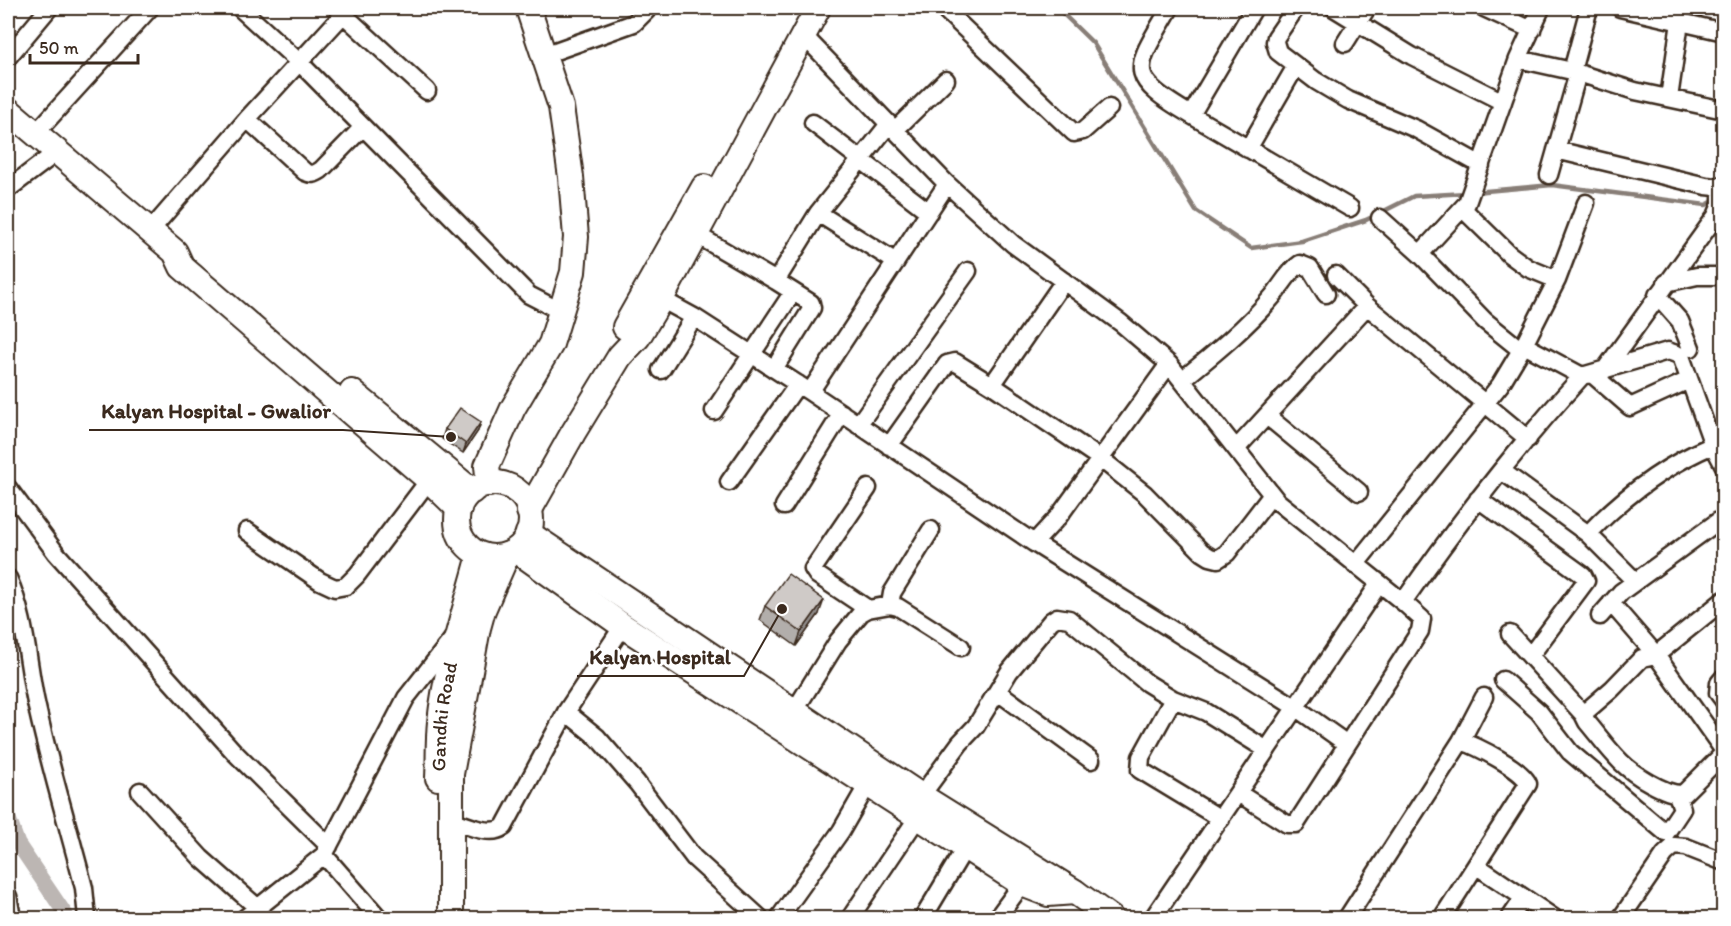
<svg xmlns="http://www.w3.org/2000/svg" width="1731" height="926" font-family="Itim,sans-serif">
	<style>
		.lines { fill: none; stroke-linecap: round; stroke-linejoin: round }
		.stream { stroke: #887e77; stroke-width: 4.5 }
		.canal { stroke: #bcb6b3; stroke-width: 15 }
		.street-casing { stroke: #3b2a1e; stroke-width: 21 }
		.secondary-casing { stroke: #3b2a1e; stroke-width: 28 }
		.street { stroke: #fff; stroke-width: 16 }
		.secondary { stroke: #fff; stroke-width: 24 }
		.wall { fill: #b2aeab; stroke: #3b2a1e; stroke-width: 1.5 }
		.shaded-wall { fill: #918d8b; stroke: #3b2a1e; stroke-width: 1.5 }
		.building { fill: #cfcac7; stroke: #3b2a1e; stroke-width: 1.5 }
		.labels { text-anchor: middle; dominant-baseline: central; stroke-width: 5; stroke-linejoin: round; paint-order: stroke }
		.street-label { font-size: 20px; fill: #3b2a1e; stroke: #fff }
		.leader { fill: none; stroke: #3b2a1e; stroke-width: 2 }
		.callout-dot { fill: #3b2a1e; stroke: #fff; stroke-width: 2 }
		.callout-label { font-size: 21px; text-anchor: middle; font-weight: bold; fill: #3b2a1e; stroke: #fff; stroke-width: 5; stroke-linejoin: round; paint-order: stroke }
	</style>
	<rect width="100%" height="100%" fill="#fff"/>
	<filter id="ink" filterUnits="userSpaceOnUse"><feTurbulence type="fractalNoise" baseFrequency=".0167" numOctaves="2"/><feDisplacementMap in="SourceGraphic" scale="12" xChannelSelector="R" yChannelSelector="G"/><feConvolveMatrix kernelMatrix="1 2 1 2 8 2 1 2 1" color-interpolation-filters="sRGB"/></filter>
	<g filter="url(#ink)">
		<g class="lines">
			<path class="stream" d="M1057,8L1093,43L1196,211L1251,248L1302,241L1366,220L1414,196L1467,193
				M1475,192L1552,185L1706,205L1716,200"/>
			<path class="canal" d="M8,616L17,632L8,643
				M8,816L18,844L66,915V918"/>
			<defs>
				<path id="street" d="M240,8L299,62L529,295L562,312
					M943,8L1074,133L1083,131L1109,108
					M1170,8C1135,69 1123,75 1191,115L1254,8
					M1296,8L1276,37L1275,42L1278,52L1316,81L1348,100L1416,129L1481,165
					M1334,8L1412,56L1503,102
					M1484,8L1532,30
					M1589,8L1572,71L1635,91L1724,110
					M1620,8L1724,32
					M343,14L427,91
					M804,36L947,184L1013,244L1121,323L1169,364L1277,501L1403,602L1422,619L1420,631L1296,824H1287L1238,793
					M1345,43L1367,8
					M544,55L634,23L649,8
					M8,57L49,8
					M1518,59L1572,71
					M1669,98L1680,22
					M1191,115L1350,208
					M247,119L305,172C312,175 315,174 321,170L363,127
					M813,123L929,212
					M895,130L946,80
					M35,134L150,8
					M1248,149L1296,66
					M1556,150L1706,186L1716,187L1724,184
					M1549,175L1578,73
					M8,189L57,152
					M1463,209L1509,254L1528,268L1557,280
					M818,213L896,262
					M1380,218L1420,254L1485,321L1521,350
					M150,231L247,119L349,8
					M697,235L776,281L811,303L812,308L774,369
					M1420,254L1467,203L1518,59L1540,11
					M1336,275L1367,306L1528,439
					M776,281L818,213L889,124
					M1666,283L1697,276H1724
					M1657,295L1680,321L1691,348
					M661,299L694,317L810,392L1034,543L1059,516L1169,364
					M1524,345L1582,376L1668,351L1679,355L1682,359L1713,445L1724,466
					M661,370L694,317
					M1604,371L1716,216L1721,204V186
					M1592,374L1630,407L1689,380
					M1183,379C1214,354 1247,327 1273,296C1282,285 1288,272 1300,264L1310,268L1326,294
					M992,385L1064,281
					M810,392L947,184
					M714,411L793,292
					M1267,416L1359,492
					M858,425L968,271
					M889,446L947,364L955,362L992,385L1101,459L1145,494L1202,552L1210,557L1218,559L1227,553L1271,496
					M1236,449L1367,306
					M1502,471L1588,534L1635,581
					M729,482L798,384
					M8,488L56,553L235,753L329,846
					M1478,499L1583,575L1586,581L1530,656
					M784,506L842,413
					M247,531L320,581L335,588L346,586L357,575L429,480
					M1588,534C1623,497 1666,465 1713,445
					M1034,543L1295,707L1347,744
					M1355,565L1500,385L1524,345L1557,280L1586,203
					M8,578C25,616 27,657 35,698C48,761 68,825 84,888L87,918
					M1403,602C1458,523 1517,447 1582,376
					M1611,603L1656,655L1724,600
					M890,605L892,593L931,530
					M868,609L817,575L813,569L868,488
					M1600,616L1621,592L1724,517
					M1510,634L1583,714L1587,722C1598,735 1608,749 1621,762C1633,774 1665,795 1683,794L1724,753
					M1724,677L1719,683L1718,693L1724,701
					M1503,680L1539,712L1570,752L1666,833L1682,809L1677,794
					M998,692L1091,760
					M1173,699L1141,757L1140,770L1221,819
					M566,712L597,737L637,783L694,858L760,918
					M1583,714L1612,689L1642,658L1656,655L1724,751
					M790,718L838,641L861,613L868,609L890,605L898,607L961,647
					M140,791L201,858L258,908
					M921,796L960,743L976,726L1009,672L1051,621L1057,617L1069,619L1147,683L1173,699L1206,712L1267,750
					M451,820C467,825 490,837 504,827L566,712L623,626
					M324,855L379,918
					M1477,866L1554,918
					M8,896L12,918
					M245,918L324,855L406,698L454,637
					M779,918L841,831L868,784
					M850,918L918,817
					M923,918L965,848
					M997,918L1022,884
					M1153,918L1379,584
					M1347,918L1461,741L1484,697
					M1442,918L1528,784C1524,770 1477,746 1461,741
					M1510,918L1523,899
					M1621,918L1665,854L1674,846L1686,847L1724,862"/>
				<g id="secondary">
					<path d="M8,110L175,252L182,267L429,480L459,509"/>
					<path d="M625,327L704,187"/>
					<path d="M352,392L472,491"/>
					<circle cx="494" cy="520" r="37"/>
					<path d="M489,484L487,466L513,408L551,344L573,272L576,237L571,177L561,107L528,8"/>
					<path d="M529,511L573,433L620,356L638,337L661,299L818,8"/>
					<path d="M528,533L921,796L1075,892L1111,918"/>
					<path d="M516,550L623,626L1022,884L1048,894L1075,892"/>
					<path id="s1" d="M438,778C439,760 438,741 440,722C446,665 466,609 480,555"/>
					<path d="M451,918V774L478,628L483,610L507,555"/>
				</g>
			</defs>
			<use href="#street" class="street-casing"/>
			<use href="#secondary" class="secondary-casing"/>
			<use href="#street" class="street"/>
			<use href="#secondary" class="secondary"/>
		</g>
		<path class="wall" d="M481,422L478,431L463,453L442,439L445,429Z
			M765,606L819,614L796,646L760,620Z"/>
		<path class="shaded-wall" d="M481,422L478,431L463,453L466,444Z
			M824,600L819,614L796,646L801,632Z"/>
		<path class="building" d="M460,408L481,422L466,444L445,429Z
			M788,574L824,600L801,632L765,606Z"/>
	</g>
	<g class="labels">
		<g class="street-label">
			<text stroke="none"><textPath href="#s1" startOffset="62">Gandhi Road</textPath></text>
		</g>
	</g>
	<path class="leader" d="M451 437L343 430H89M782 609L744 676H577"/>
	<g class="callout-dot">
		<circle cx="451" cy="437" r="6"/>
		<circle cx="782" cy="609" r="6"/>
	</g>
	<g class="callout-label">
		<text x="216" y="418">Kalyan Hospital - Gwalior</text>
		<text x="660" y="664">Kalyan Hospital</text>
	</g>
	<rect width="1731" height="926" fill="none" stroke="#fff" stroke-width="30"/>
	<rect x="15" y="15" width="1701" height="896" fill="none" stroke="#3b2a1e" stroke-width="2" filter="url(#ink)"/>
	<path d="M30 54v9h108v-9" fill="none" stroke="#3b2a1e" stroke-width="3"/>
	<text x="39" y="54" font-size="18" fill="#3b2a1e" stroke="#ffffff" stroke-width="4.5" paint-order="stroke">50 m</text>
</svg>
